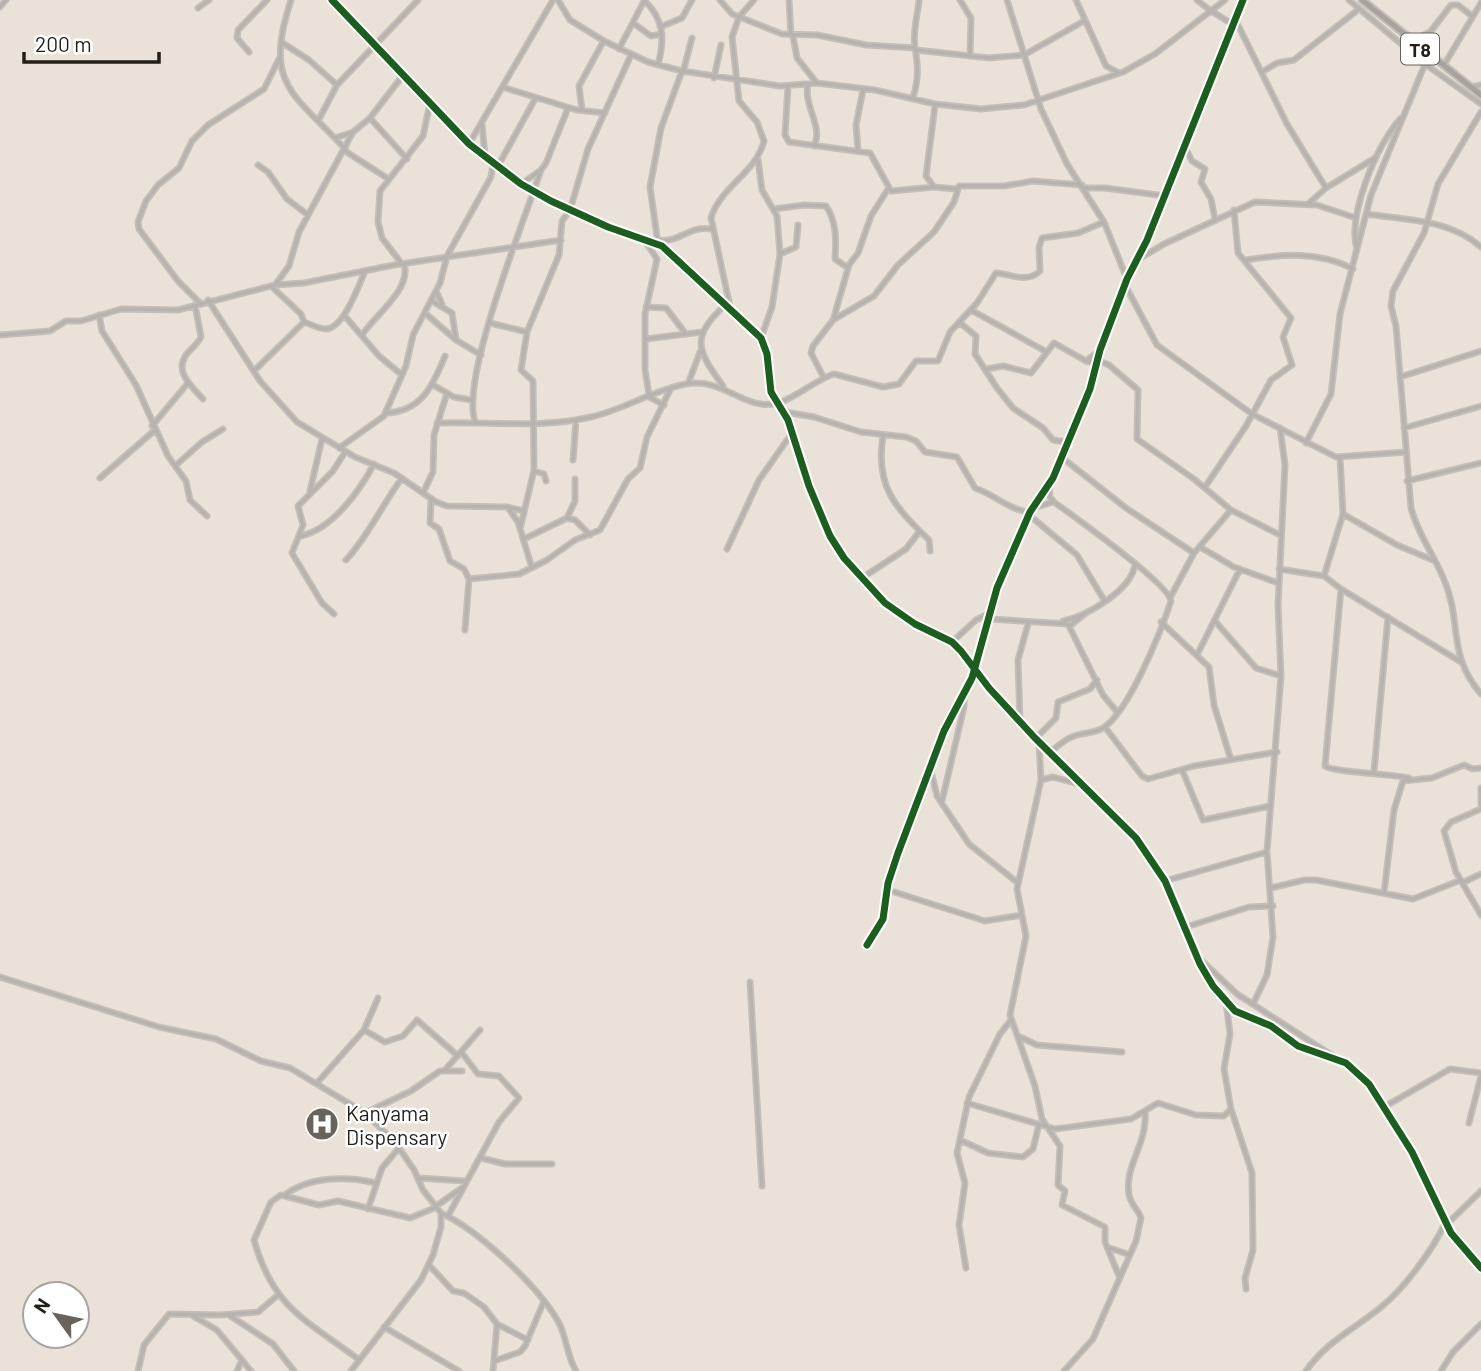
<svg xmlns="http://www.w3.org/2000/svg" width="1481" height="1371" font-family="Barlow,sans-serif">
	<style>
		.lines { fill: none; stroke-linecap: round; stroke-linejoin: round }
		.minor-casing { stroke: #c5bfb7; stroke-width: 7 }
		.tertiary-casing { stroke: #c5bfb7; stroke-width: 8 }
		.primary-casing { stroke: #c5bfb7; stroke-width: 9 }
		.minor { stroke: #b7b3b1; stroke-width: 3.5 }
		.tertiary { stroke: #b7b3b1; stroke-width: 4.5 }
		.primary { stroke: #a8a29f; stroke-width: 5 }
		.cycleway-casing { stroke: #fff; stroke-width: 11 }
		.cycleway { stroke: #1b5e20; stroke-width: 7 }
		.labels { text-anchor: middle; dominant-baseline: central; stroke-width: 5; stroke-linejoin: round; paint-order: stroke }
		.shield { fill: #fff; stroke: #65625d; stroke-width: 2 }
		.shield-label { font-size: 19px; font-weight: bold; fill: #231e18 }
		.poi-label { font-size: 21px; fill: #231e18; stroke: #fff; text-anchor: start }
	</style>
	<rect width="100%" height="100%" fill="#eae2d8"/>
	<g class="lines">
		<defs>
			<path id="minor" d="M291,0C263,86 293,92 346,150
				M558,0L570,20L604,41L648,62L682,71L780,86L817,83L875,90L935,104L981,109L1024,105L1123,72L1155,54L1225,0
				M644,0C664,19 665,39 658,65
				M720,0L732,14L782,34L817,35L866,45L915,48
				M789,0L791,35
				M960,0L971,18L970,56
				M1007,0L1041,109L1067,164L1104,222L1127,279
				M1076,0L1106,66L1119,73
				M1197,0L1212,12
				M1349,0L1425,64L1481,104
				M0,7L6,0
				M198,8L209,0
				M1213,12L1232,24
				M1235,19L1287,124L1326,188
				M633,23L651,36L662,34
				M660,27L682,18L692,0
				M793,36L797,58L816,82
				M1413,41L1431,31L1451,5H1458L1472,16
				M281,42L309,60L337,85
				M619,49L644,1
				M916,50L989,58L1024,55L1084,21
				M249,52L237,38L238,30L267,0
				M1444,65L1481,3
				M683,72L692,38
				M1262,72L1277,63L1294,60L1359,9
				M714,78L721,45
				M808,84C803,106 824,127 814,146
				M788,86L785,135L789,142L870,153L891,191L934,187L956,189
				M502,87L577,110L605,113
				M1471,87L1481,85
				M913,98C919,78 918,65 915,47C912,33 918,14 919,0
				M582,110L579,86L603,42
				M1481,112L1438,184L1424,233L1393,291L1391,306L1396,326L1411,508C1418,535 1435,556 1445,582C1462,624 1447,654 1481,694
				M370,118L407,159
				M318,121L337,85L418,0
				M482,124L485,156
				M335,138L353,132
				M469,144L553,0
				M1184,145L1192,161L1205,169L1201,182L1211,199L1215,219
				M858,150L856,125L863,90
				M345,151L387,178
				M758,160L762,190L777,216L780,254L772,307L761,338
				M258,165L268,172L287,199L308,215
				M498,166L535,99
				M521,184L541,170L546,163L568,108
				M934,187L926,176L935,105
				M1084,188H1105L1165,196
				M1308,204L1326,188L1375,158
				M774,209L804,205L826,206C837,222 836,240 835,259L848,268
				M1366,214C1406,220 1449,219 1481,247
				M658,240C677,244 690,225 711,229
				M645,241L657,259L645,314V369L649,395
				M658,244L650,187L661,128L682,71
				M1357,250C1347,215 1376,147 1400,119
				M780,254L796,247L798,225
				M1139,259L1164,244L1255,202L1317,205L1356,218
				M1246,260C1283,254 1319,251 1353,269
				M402,264L382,238L378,222L380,191L423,136L430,103
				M275,285L304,283L394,265L561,240
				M1125,285L1157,345L1252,414L1336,457L1406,452
				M436,291L442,304
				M208,300L260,381L297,422L355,457L394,473L436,502L447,506L507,507L524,511
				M432,301L452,313L456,339
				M200,303L178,281L139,229L138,222L146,201L158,185L179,168L192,141L208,125L264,89L279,59
				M195,305L201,337C197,345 191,348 186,355C174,372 192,387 203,399
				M646,307L666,308L686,334
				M971,310L1045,351
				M731,311L711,218C720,187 756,173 764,141L757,122L739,101L732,37L739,17L754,0
				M425,313L456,340L481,355
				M99,315L102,331L136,385L168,456L186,481L190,500L207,516
				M344,315L379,356L402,375
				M834,317L849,265L858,253L871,216L888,189
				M304,322C311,324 318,329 326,329C344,328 359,285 365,271
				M959,322L976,336L975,354L997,388L1013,408L1043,428L1053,440L1066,442
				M490,323L527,332
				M0,335L50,331L66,321H81L121,309L178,310L275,285L289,266L299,232L353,132L370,118L404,74
				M362,335C375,315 412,289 404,264
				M646,339L702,332
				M1097,360L1109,365L1138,390L1137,439L1194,479L1231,510L1280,535
				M1086,361L1099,351
				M987,369L1003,366L1031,373L1054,343L1086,361L1096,363
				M254,371L304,322L301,314L271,286
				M1400,377L1481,351
				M824,378L811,353L813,346L833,320L874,296L898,265L934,232L954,202L959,186H1004L1033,181L1082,185
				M688,384L700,352
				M433,385L454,397L471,400
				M723,386C697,350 690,338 725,305
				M647,396L664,405
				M785,412L814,417L861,432L906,437L916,441L925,452L957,457L975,488C993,494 1011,511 1030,512
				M385,413C421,412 433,386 445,356
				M475,421C460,378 525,219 541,170
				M437,423C489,421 539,429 591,417C623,410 653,390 686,384C724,377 745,412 778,403C798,397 815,380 834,374L883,387L899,384L916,361H938L950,332L977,303L996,273C1012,274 1026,284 1040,271L1039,247L1042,238L1078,233L1104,222
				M152,426L188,383
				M1404,428L1481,406
				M883,436C875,487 895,507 929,540L930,551
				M1306,443L1331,394L1340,314L1371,195L1425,64
				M339,448L384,416L406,366L413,335L440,283L447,256L491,177L493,163
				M1060,456L1126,508L1194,553
				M573,460L576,420
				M175,466L202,442L223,429
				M534,471L544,474L546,481
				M100,478L155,430
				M1407,481L1481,463
				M1049,485L1050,497L1054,502C1073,516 1169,584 1171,601C1161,631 1129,712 1103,728C1094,734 1082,732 1072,737C1064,740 1057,747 1050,752
				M1205,487L1246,426L1271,380L1292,365L1283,337L1291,318L1238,253L1234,210
				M310,491L322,439
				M423,493L433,472L434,435L447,393
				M431,500L430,523L439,529L450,561L464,569L469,579L465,630
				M1034,508L1053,502
				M509,509L518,522L532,568
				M1343,514L1397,545L1435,561
				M1029,515L1077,555L1104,600
				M567,518L575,520L590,535
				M520,529L534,470L533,381L521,370L527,332L559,255L562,221L570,210L588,149L631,55
				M301,536C332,529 359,492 374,464
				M524,539L567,518L575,501V479
				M1200,547L1234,567L1278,583
				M727,549L759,480L792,433
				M346,560C369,535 382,505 402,478
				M1279,569L1324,576L1341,589L1325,766C1331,772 1392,774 1409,778
				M1324,576L1343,514L1340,457
				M862,578L906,549L919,532
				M469,579L519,574L547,560L575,540L600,530L628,479L640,468L647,437L671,388
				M1341,589L1461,662
				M1171,596L1194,553L1231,510
				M334,614L322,603L292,553L303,525L298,506L333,471L345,452
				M990,619L1068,624L1103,695L1117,712
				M1063,621C1087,616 1132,590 1135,564
				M1215,621L1256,668L1281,676
				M1161,622L1209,667L1214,705L1231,760
				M1070,626L1087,612
				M952,642L976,620L990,613
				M1198,653L1240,569
				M1020,721L1018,660L1028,624
				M1105,727L1142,776L1148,779L1194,766L1277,752
				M1036,738L1056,718L1058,702L1090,689L1097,680
				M1039,743L1041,780L1017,889L1026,936L1010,1015L1035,1086L1042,1119L1060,1146L1058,1185L1065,1191L1062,1205L1105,1227V1242L1119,1276
				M1182,770L1203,820L1270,806
				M931,771L937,796L969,844L1018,883
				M1374,771L1388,617
				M1041,780L1053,777L1082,785
				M1481,788V805
				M942,801L964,707V695
				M1481,809L1451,822L1444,831L1456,872L1481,915
				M1165,881L1267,852
				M1462,883L1481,874
				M1271,888L1304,880H1316L1413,899L1461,880
				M888,890L985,921L1022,915
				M1384,893L1394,810L1403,781L1432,778L1464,765L1473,769L1481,768
				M1186,927L1249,907L1273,906
				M867,945L883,919L888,883L898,853L944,731L972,678L997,588L1030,512L1053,478L1090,389L1100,350L1127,279L1147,240L1243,0
				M1199,958L1237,994L1336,1058
				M0,977L159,1027L216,1039L261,1061L290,1068L365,1113L395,1142L414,1170L423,1190L441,1213V1227L433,1255L421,1280L351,1371
				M750,982L762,1186
				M1254,1002L1267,975L1273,937L1267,851L1281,676L1278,605L1285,465L1280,428
				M364,1030L385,1042L403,1036L417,1020L458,1056
				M1018,1036L1037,1045L1122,1052
				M445,1070L480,1030
				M317,1083L364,1030L378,998
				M967,1103L1055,1129L1131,1119L1158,1103L1196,1115L1224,1116L1231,1109L1224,1069L1230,1034L1226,1002
				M1384,1107L1450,1069L1481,1073
				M1231,1109L1252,1173L1253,1250L1245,1278L1246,1289
				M365,1113L411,1091L440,1071H462
				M1469,1123L1481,1076
				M960,1140L988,1153L1023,1157L1033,1149L1039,1124
				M481,1158L505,1164H552
				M418,1178L465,1181
				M285,1195C309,1176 348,1176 376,1183
				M436,1206L462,1188
				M368,1209L382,1168L399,1148
				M441,1213C478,1230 541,1288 560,1325C567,1340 567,1356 576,1371
				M448,1216L499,1122L519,1098L499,1076L478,1074L462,1053
				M1447,1224L1481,1191
				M1110,1248L1130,1255
				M429,1265L453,1291L464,1293L484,1307L497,1324L528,1340
				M966,1268L959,1225L965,1183L957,1153L969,1097L1000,1034L1011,1020
				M229,1315L273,1344L294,1371
				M193,1316L217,1330L251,1371
				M384,1327L459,1371
				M358,1359C306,1320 273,1308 254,1240L271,1202L281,1195L319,1205L338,1201L410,1218L437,1207
				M494,1361L520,1352L525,1346L544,1301
				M138,1371L144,1345L169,1314L220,1315L258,1312L278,1295
				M237,1371L242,1360
				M493,1371L497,1324
				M1064,1371L1093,1339L1136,1241L1141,1218C1138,1209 1130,1204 1129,1194C1124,1166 1148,1143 1145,1112
				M1306,1371C1326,1342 1354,1329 1380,1308C1403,1290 1433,1250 1445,1223
				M1441,1371L1453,1352L1481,1324"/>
			<path id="tertiary" d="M332,0L469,144L521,184L551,201L608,227L662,246L761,338L767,354L771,392L788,420L809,486L830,536L844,558L885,603L915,624L952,642L961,651L989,688L1035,738L1136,838L1165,881L1200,964L1213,986L1235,1011L1271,1026L1298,1046L1346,1063L1369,1084L1412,1152L1451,1233L1481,1268"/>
			<path id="primary" d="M1362,0L1481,95"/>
		</defs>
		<use href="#minor" class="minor-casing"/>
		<use href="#tertiary" class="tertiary-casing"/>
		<use href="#primary" class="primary-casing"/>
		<use href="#minor" class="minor"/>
		<use href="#tertiary" class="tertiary"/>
		<use href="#primary" class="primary"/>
		<defs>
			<path id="cycleway" d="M332,0L469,144L521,184L551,201L608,227L662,246L761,338L767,354L771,392L788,420L809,486L830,536L844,558L885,603L915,624L952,642L961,651L989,688L1035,738L1136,838L1165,881L1200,964L1213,986L1235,1011L1271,1026L1298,1046L1346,1063L1369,1084L1412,1152L1451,1233L1481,1268
				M867,945L883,919L888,883L898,853L944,731L972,678L997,588L1030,512L1053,478L1090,389L1100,350L1127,279L1147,240L1243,0"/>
		</defs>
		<use href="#cycleway" class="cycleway-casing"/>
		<use href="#cycleway" class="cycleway"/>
	</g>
	<defs>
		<symbol id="hospital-disc" viewBox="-11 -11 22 22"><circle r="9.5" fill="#69635b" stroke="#fff"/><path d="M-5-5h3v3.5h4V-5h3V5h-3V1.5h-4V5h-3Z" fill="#fff"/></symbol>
	</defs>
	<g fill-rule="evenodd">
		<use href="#hospital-disc" x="303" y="1105" width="38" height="38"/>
	</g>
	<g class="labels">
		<rect class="shield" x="1401" y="33.5" width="38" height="31" rx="5"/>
		<g class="shield-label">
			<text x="1420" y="49">T8</text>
		</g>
		<g class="poi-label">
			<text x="346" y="1112">Kanyama<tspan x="346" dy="24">Dispensary</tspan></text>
		</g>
	</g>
	<g transform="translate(56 1315) rotate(303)"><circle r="33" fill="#ffffff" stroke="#a7a5a3" stroke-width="2"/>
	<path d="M0-5L12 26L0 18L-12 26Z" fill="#69635b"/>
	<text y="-10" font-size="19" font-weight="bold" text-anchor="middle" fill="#231e18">N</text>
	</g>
	<path d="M24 52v10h135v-10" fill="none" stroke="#231e18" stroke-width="3.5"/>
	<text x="35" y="52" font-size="21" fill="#231e18" stroke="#ffffff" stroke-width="5" paint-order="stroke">200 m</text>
</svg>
